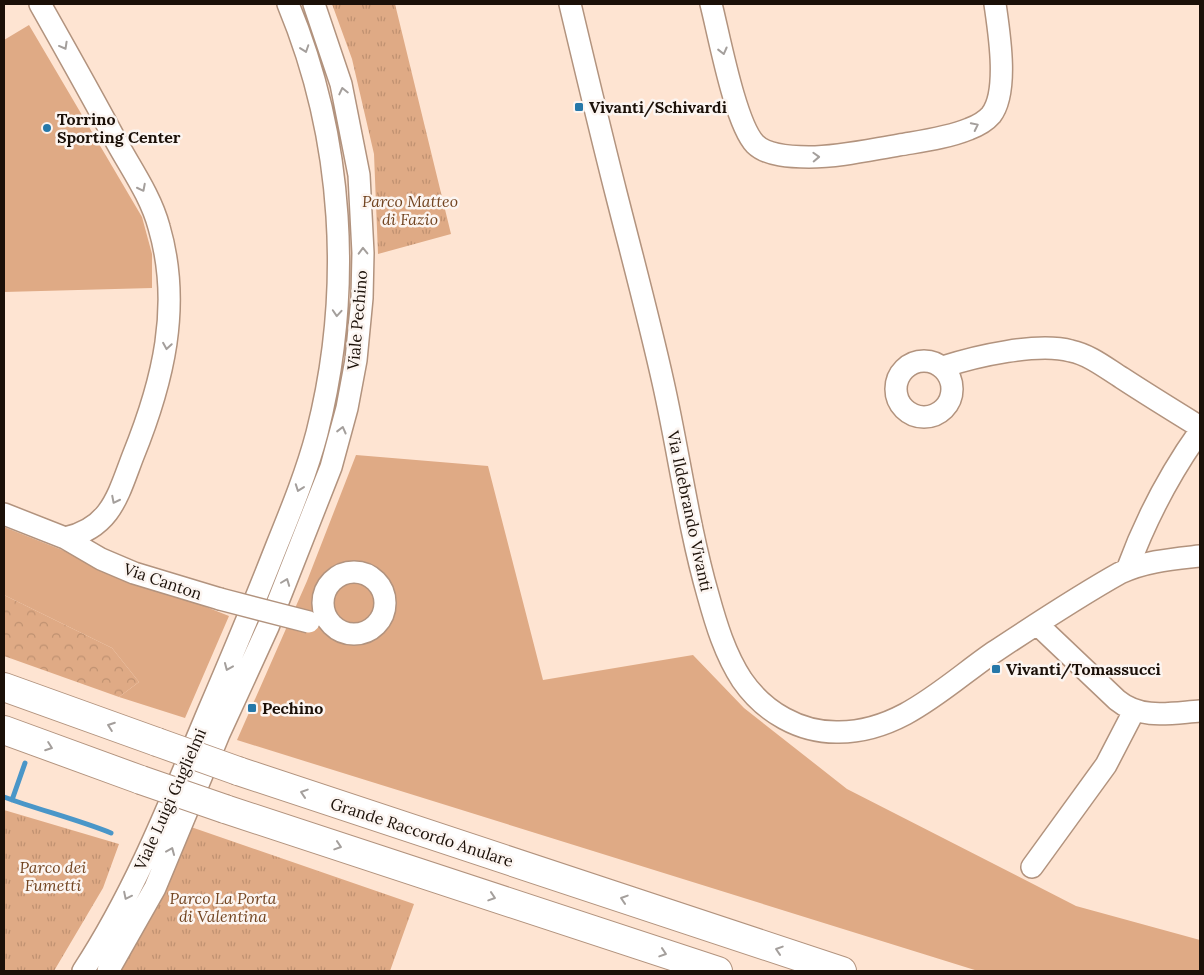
<svg xmlns="http://www.w3.org/2000/svg" width="1204" height="975" font-family="Lora,serif">
	<style>
		.grass { fill: #dfaa85 }
		.forest { fill: url(#forest-crowns) }
		.park { fill: url(#park-tufts) }
		.lines { fill: none; stroke-linecap: round; stroke-linejoin: round }
		.stream { stroke: #4a96c8; stroke-width: 5 }
		.minor-casing { stroke: #b2937e; stroke-width: 24 }
		.highway-casing { stroke: #b2937e; stroke-width: 30 }
		.minor { stroke: #fff; stroke-width: 21 }
		.highway { stroke: #fff; stroke-width: 28 }
		.minor-bridge-casing { stroke: #b2937e; stroke-width: 24; stroke-linecap: butt }
		.highway-bridge-casing { stroke: #b2937e; stroke-width: 30; stroke-linecap: butt }
		.minor-bridge { stroke: #fff; stroke-width: 21 }
		.highway-bridge { stroke: #fff; stroke-width: 28 }
		.oneway { stroke: #a49f9c }
		.poi-dot { fill: #2678a9; stroke: #fcf5f1; stroke-width: 2 }
		.labels { text-anchor: middle; dominant-baseline: central; stroke-width: 5; stroke-linejoin: round; paint-order: stroke }
		.poi-label { font-size: 16px; font-weight: bold; fill: #1b1008; stroke: #fcf5f1; text-anchor: start }
		.park-label { font-size: 16px; font-style: italic; fill: #724420; stroke: #fcf5f1 }
		.street-label { font-size: 16px; fill: #1b1008; stroke: #fcf5f1 }
	</style>
	<defs>
		<pattern id="forest-crowns" width="20" height="18" patternUnits="userSpaceOnUse" patternTransform="scale(1.25)"><rect width="20" height="18" fill="#dfaa85"/><path d="M2 6a3 3 0 1 1 6 0M12 15a3 3 0 1 1 6 0" fill="none" stroke="#bf9171"/></pattern>
		<pattern id="park-tufts" width="24" height="20" patternUnits="userSpaceOnUse" patternTransform="scale(1.25)"><rect width="24" height="20" fill="#dfaa85"/><path d="M3 7l-1-3M5 7V3M7 7l1-3M15 17l-1-3M17 17v-4M19 17l1-3" fill="none" stroke="#bf9171"/></pattern>
	</defs>
	<rect width="100%" height="100%" fill="#fee4d2"/>
	<path class="grass" d="M29,25L142,217L152,254V288L4,292V40Z
		M356,455L488,466L543,680L693,655L744,708L847,789L1076,906L1200,940V971H978L237,740L307,581Z
		M4,527L229,616L185,718L119,697L139,682L112,648L4,595Z"/>
	<path class="forest" d="M4,595L112,648L139,682L119,697L4,656Z"/>
	<path class="park" d="M332,4H395L451,234L378,254L374,154L352,59Z
		M4,810L119,844L103,888L54,971H4Z
		M191,827L414,904L390,971H115Z"/>
	<g class="lines">
		<path class="stream" d="M4,797C39,810 76,819 111,833
			M12,800L25,763"/>
		<defs>
			<path id="minor" d="M40,4C66,50 92,96 117,143C132,170 151,197 159,227C182,306 163,382 133,456C118,495 111,528 65,538
				M570,4C585,67 600,130 616,193C632,256 649,319 663,382C679,453 688,525 708,595C716,624 725,654 742,680C764,712 800,733 839,732C901,732 946,685 994,652C1035,625 1077,597 1120,573C1145,561 1173,559 1200,556
				M711,4C719,35 735,123 755,144C767,156 792,157 809,157C839,157 869,150 899,145C922,141 947,138 969,129C977,126 985,122 991,115C1009,92 999,32 995,4
				M896 389a28 28 0 1 1 56 0a28 28 0 1 1-56 0Z
				M943,367C976,356 1038,342 1071,351C1090,355 1106,368 1122,378C1148,395 1174,411 1200,427
				M4,514L65,538L101,559L134,573L220,599
				M1127,570C1145,521 1170,473 1200,431
				M323 603a31 31 0 1 1 62 0a31 31 0 1 1-62 0Z
				M1037,624L1117,700C1141,720 1171,713 1200,711
				M1032,867L1106,765L1134,711
				M83,971C136,890 171,800 208,712C232,656 255,601 277,545C292,508 307,471 317,433C353,291 344,139 288,4
				M108,971L155,888L219,734L268,627L331,467L347,408L356,360L362,298L363,253L359,175L341,84L314,4"/>
			<path id="highway" d="M4,687L157,742
				M4,730L141,780
				M238,771L842,971
				M225,809L718,971"/>
		</defs>
		<use href="#minor" class="minor-casing"/>
		<use href="#highway" class="highway-casing"/>
		<use href="#minor" class="minor"/>
		<use href="#highway" class="highway"/>
		<defs>
			<path id="minor-bridge" d="M220,599L309,622"/>
			<path id="highway-bridge" d="M157,742L238,771
				M141,780L225,809"/>
		</defs>
		<use href="#minor-bridge" class="minor-bridge-casing"/>
		<use href="#highway-bridge" class="highway-bridge-casing"/>
		<use href="#minor-bridge" class="minor-bridge"/>
		<use href="#highway-bridge" class="highway-bridge"/>
	</g>
	<defs><path id="oneway-chevron" d="M-2-3.5L2.5 0L-2 3.5" fill="none" stroke-width="1.6" stroke-linecap="round" stroke-linejoin="round" transform="scale(1.25)"/></defs>
	<g class="oneway">
		<use href="#oneway-chevron" transform="translate(64 46) rotate(61)"/>
		<use href="#oneway-chevron" transform="translate(305 49) rotate(71)"/>
		<use href="#oneway-chevron" transform="translate(723 51) rotate(76)"/>
		<use href="#oneway-chevron" transform="translate(343 91) rotate(-103)"/>
		<use href="#oneway-chevron" transform="translate(975 126) rotate(-26)"/>
		<use href="#oneway-chevron" transform="translate(816 157) rotate(-2)"/>
		<use href="#oneway-chevron" transform="translate(142 188) rotate(63)"/>
		<use href="#oneway-chevron" transform="translate(363 251) rotate(-91)"/>
		<use href="#oneway-chevron" transform="translate(337 313) rotate(94)"/>
		<use href="#oneway-chevron" transform="translate(167 346) rotate(99)"/>
		<use href="#oneway-chevron" transform="translate(342 430) rotate(-76)"/>
		<use href="#oneway-chevron" transform="translate(299 488) rotate(110)"/>
		<use href="#oneway-chevron" transform="translate(115 500) rotate(117)"/>
		<use href="#oneway-chevron" transform="translate(286 582) rotate(-69)"/>
		<use href="#oneway-chevron" transform="translate(228 667) rotate(113)"/>
		<use href="#oneway-chevron" transform="translate(111 726) rotate(-160)"/>
		<use href="#oneway-chevron" transform="translate(49 747) rotate(20)"/>
		<use href="#oneway-chevron" transform="translate(304 793) rotate(-162)"/>
		<use href="#oneway-chevron" transform="translate(338 846) rotate(18)"/>
		<use href="#oneway-chevron" transform="translate(171 851) rotate(-67)"/>
		<use href="#oneway-chevron" transform="translate(127 896) rotate(116)"/>
		<use href="#oneway-chevron" transform="translate(492 897) rotate(18)"/>
		<use href="#oneway-chevron" transform="translate(624 899) rotate(-162)"/>
		<use href="#oneway-chevron" transform="translate(779 950) rotate(-162)"/>
		<use href="#oneway-chevron" transform="translate(663 953) rotate(18)"/>
	</g>
	<g class="poi-dot">
		<rect x="574" y="102" width="10" height="10" rx="2.5"/>
		<circle cx="47" cy="128" r="5"/>
		<rect x="991" y="664" width="10" height="10" rx="2.5"/>
		<rect x="247" y="703" width="10" height="10" rx="2.5"/>
	</g>
	<g class="labels">
		<g class="poi-label">
			<text x="589" y="107">Vivanti/Schivardi</text>
			<text x="57" y="119">Torrino<tspan x="57" dy="18">Sporting Center</tspan></text>
			<text x="1006" y="669">Vivanti/Tomassucci</text>
			<text x="262" y="708">Pechino</text>
		</g>
		<g class="park-label">
			<text x="410" y="201">Parco Matteo<tspan x="410" dy="18">di Fazio</tspan></text>
			<text x="53" y="867">Parco dei<tspan x="53" dy="18">Fumetti</tspan></text>
			<text x="223" y="898">Parco La Porta<tspan x="223" dy="18">di Valentina</tspan></text>
		</g>
		<g class="street-label">
			<text transform="translate(357 320) rotate(-85)">Viale Pechino</text>
			<text transform="translate(690 511) rotate(78)">Via Ildebrando Vivanti</text>
			<text transform="translate(163 581) rotate(19)">Via Canton</text>
			<text transform="translate(170 799) rotate(-66)">Viale Luigi Guglielmi</text>
			<text transform="translate(422 832) rotate(18)">Grande Raccordo Anulare</text>
		</g>
	</g>
	<rect width="1204" height="975" fill="none" stroke="#1b1008" stroke-width="10"/>
</svg>
